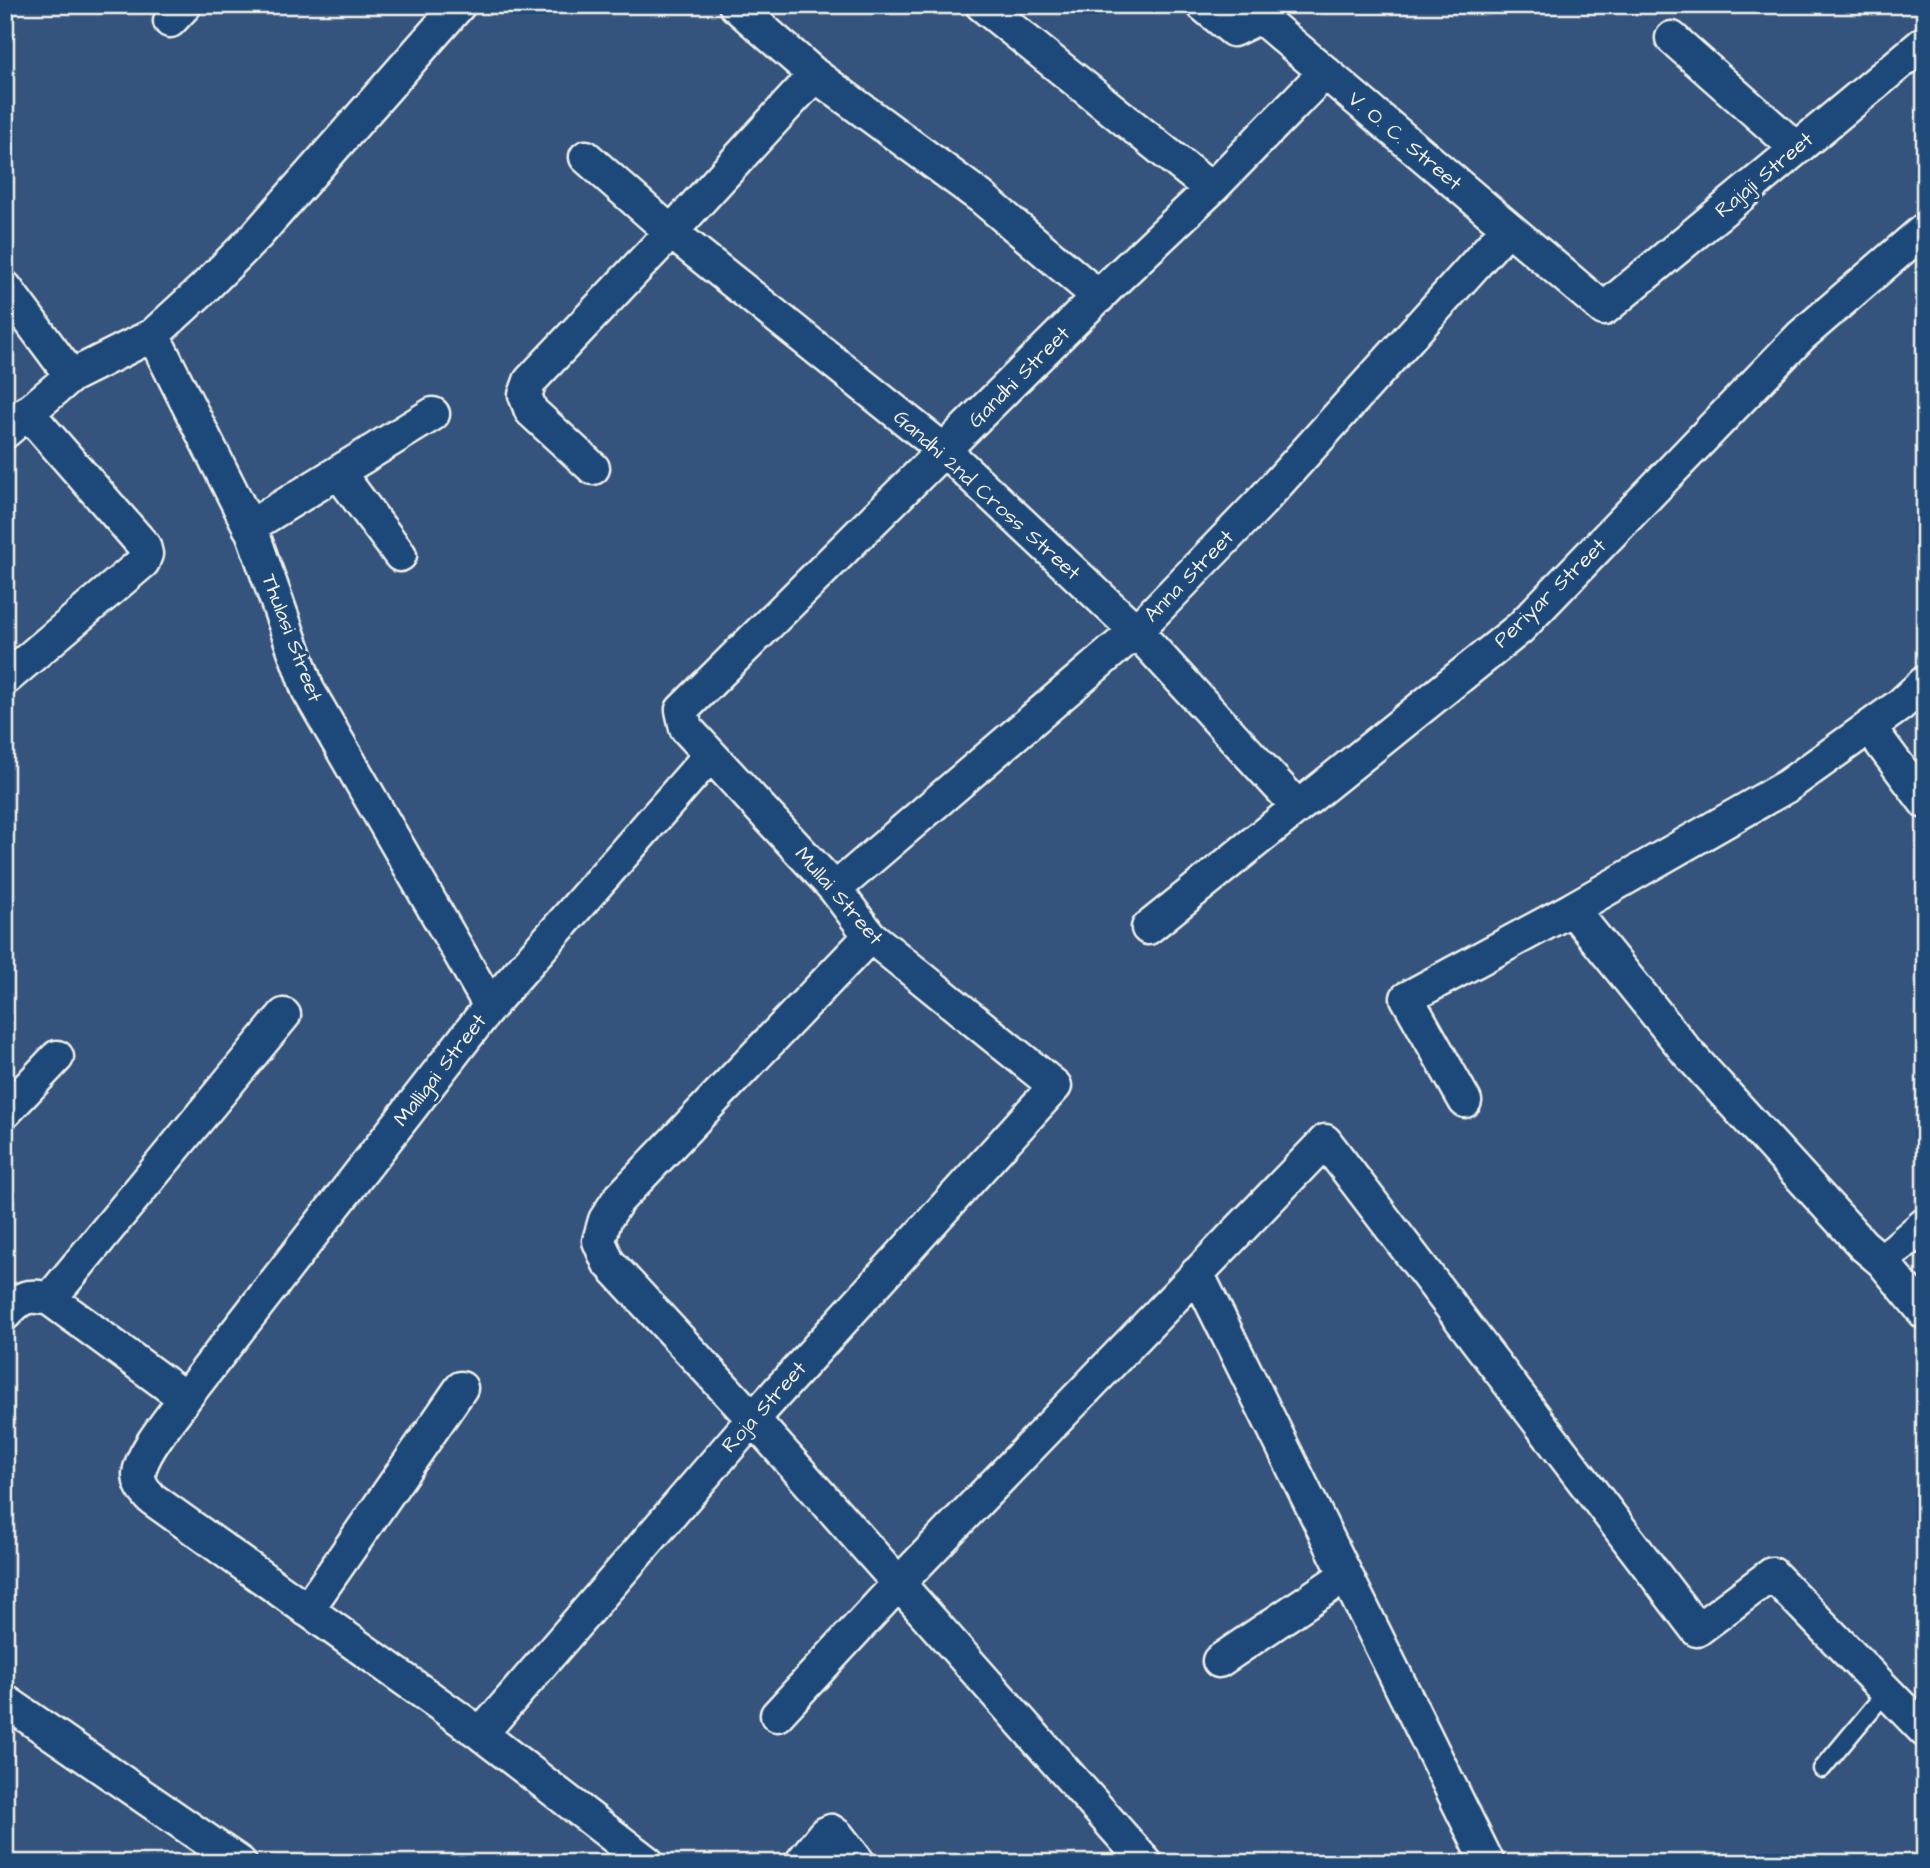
<svg xmlns="http://www.w3.org/2000/svg" width="1930" height="1868" font-family="'Architects Daughter',sans-serif">
	<style>
		.lines { fill: none; stroke-linecap: round; stroke-linejoin: round }
		.service-casing { stroke: #f4f1e8; stroke-width: 21 }
		.minor-casing { stroke: #f4f1e8; stroke-width: 37 }
		.service { stroke: #1f4a7a; stroke-width: 16 }
		.minor { stroke: #1f4a7a; stroke-width: 32 }
		.labels { text-anchor: middle; dominant-baseline: central; stroke-width: 6; stroke-linejoin: round; paint-order: stroke }
		.street-label { font-size: 21px; fill: #f4f1e8; stroke: #1f4a7a }
	</style>
	<rect width="100%" height="100%" fill="#34547e"/>
	<filter id="ink" filterUnits="userSpaceOnUse"><feTurbulence type="fractalNoise" baseFrequency=".0143" numOctaves="2"/><feDisplacementMap in="SourceGraphic" scale="14" xChannelSelector="R" yChannelSelector="G"/><feConvolveMatrix kernelMatrix="1 2 1 2 8 2 1 2 1" color-interpolation-filters="sRGB"/></filter>
	<g filter="url(#ink)">
		<g class="lines">
			<defs>
				<path id="service" d="M1822,1769L1886,1692"/>
				<path id="minor" d="M735,5L815,75L981,197L1099,297
					M982,5L1211,189
					M1203,5L1233,30L1260,17L1604,309L1925,42
					M170,21L185,5
					M1672,38L1796,148
					M586,157L671,232L945,451L1136,631L1298,807
					M5,287L71,376
					M153,335L253,534L308,690L490,1006
					M5,432L71,376L153,335L203,289L257,235L459,5
					M593,468L531,411L525,395L530,381L671,232L815,75
					M339,473L400,555
					M249,527L433,414
					M5,679L143,562L146,554L144,546L27,412
					M1869,727L1925,802
					M835,889L1136,631L1261,502L1508,228
					M1572,909L1787,786L1900,705L1925,682
					M1148,928L1520,628L1801,336L1925,229
					M870,936L618,1200L605,1220L599,1241L608,1262L753,1419L1146,1863
					M1465,1101L1407,998L1572,909L1687,1052L1863,1245L1882,1261L1925,1313
					M5,1112L57,1057
					M1882,1261L1925,1224
					M1197,1273L1488,1863
					M50,1299L284,1015
					M5,1314C22,1296 27,1294 50,1299L185,1398
					M307,1610L461,1388
					M1219,1661L1346,1575
					M5,1701L240,1863
					M777,1715L899,1583L1325,1141L1697,1630L1772,1574L1925,1731
					M481,1734L753,1419L1055,1086L870,936L835,889L686,728L682,710L1112,283L1211,189L1325,72
					M648,1863L481,1734L151,1498C144,1490 139,1484 139,1474C141,1452 172,1417 185,1398L490,1006L710,755
					M801,1863L824,1834L831,1831L838,1836L859,1863"/>
			</defs>
			<use href="#service" class="service-casing"/>
			<use href="#minor" class="minor-casing"/>
			<use href="#service" class="service"/>
			<use href="#minor" class="minor"/>
		</g>
	</g>
	<g class="labels">
		<g class="street-label">
			<text transform="translate(1405 141) rotate(40)">V. O. C. Street</text>
			<text transform="translate(1764 175) rotate(-40)">Rajaji Street</text>
			<text transform="translate(1019 377) rotate(-45)">Gandhi Street</text>
			<text transform="translate(987 495) rotate(42)">Gandhi 2nd Cross Street</text>
			<text transform="translate(1189 576) rotate(-46)">Anna Street</text>
			<text transform="translate(1550 593) rotate(-44)">Periyar Street</text>
			<text transform="translate(292 638) rotate(69)">Thulasi Street</text>
			<text transform="translate(839 896) rotate(49)">Mullai Street</text>
			<text transform="translate(440 1070) rotate(-52)">Malligai Street</text>
			<text transform="translate(764 1407) rotate(-48)">Roja Street</text>
		</g>
	</g>
	<rect width="1930" height="1868" fill="none" stroke="#1f4a7a" stroke-width="28"/>
	<rect x="14" y="14" width="1902" height="1840" fill="none" stroke="#f4f1e8" stroke-width="2.5" filter="url(#ink)"/>
</svg>
